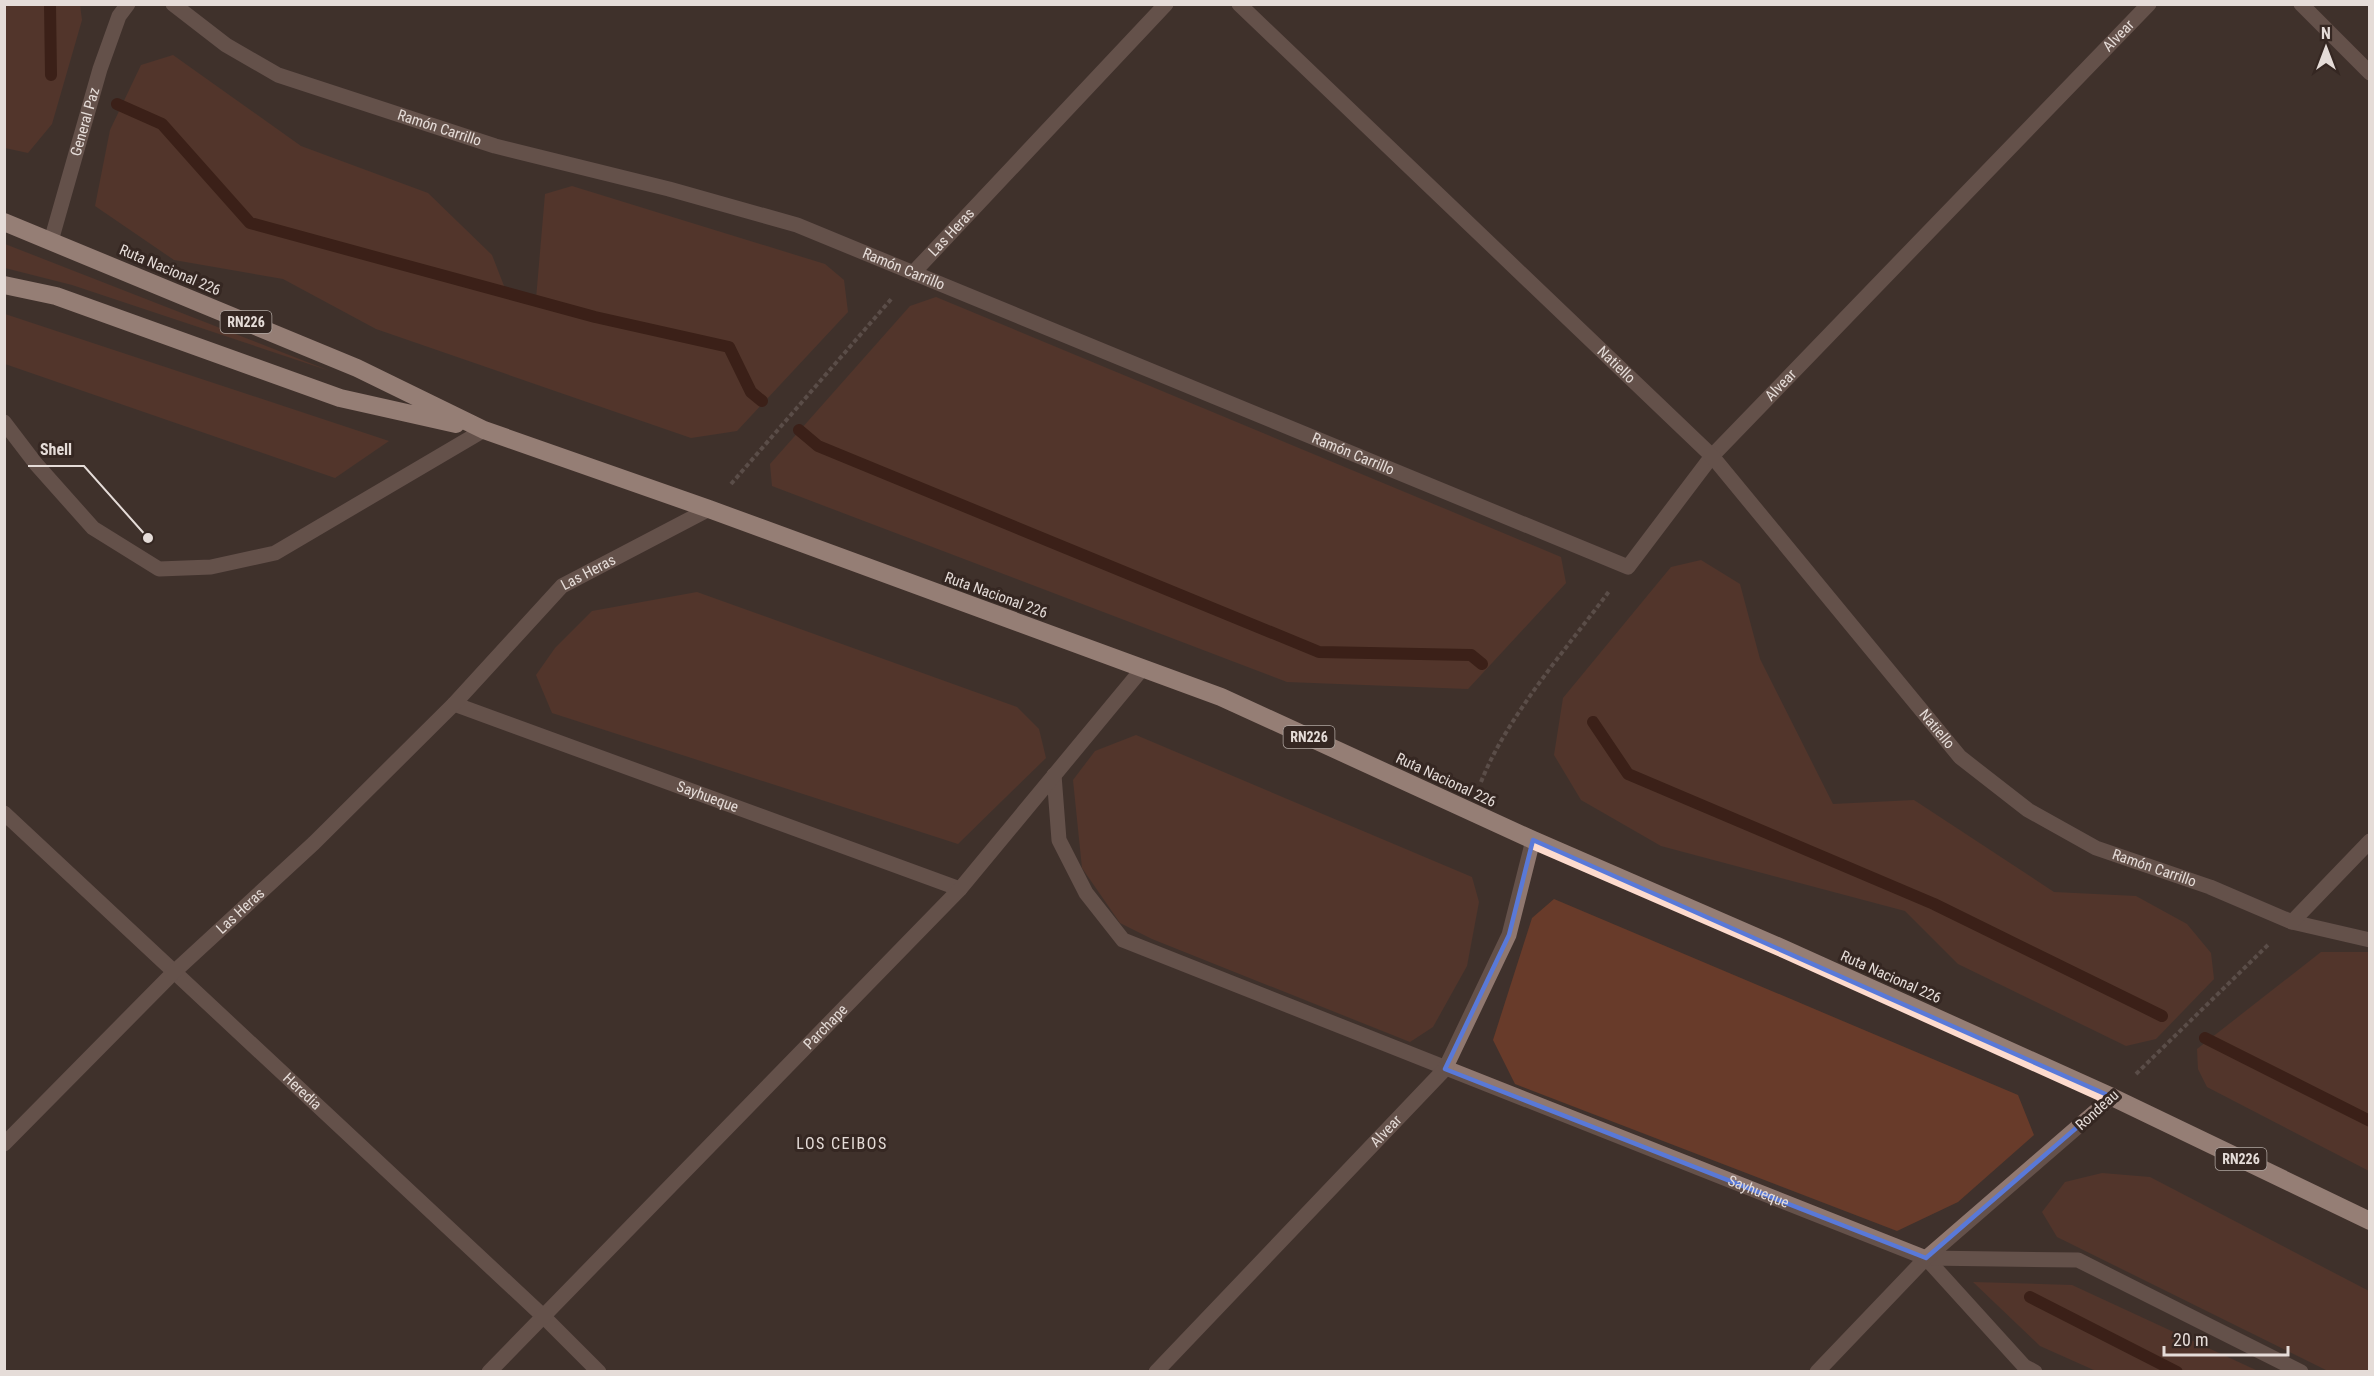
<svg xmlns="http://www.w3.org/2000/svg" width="2374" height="1376" font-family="'Roboto Condensed',sans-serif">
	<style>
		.green { fill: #683b2a }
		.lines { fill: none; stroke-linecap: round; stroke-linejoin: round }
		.stream { stroke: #350c00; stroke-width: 12 }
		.path { stroke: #7b6f6a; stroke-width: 4; stroke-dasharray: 4.5 3; stroke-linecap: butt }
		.minor { stroke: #907870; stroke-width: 15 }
		.highway { stroke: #fddbce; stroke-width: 18 }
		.marked { fill: none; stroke: #5979d8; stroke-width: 4.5; stroke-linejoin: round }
		.labels { text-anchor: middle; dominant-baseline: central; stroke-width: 6; stroke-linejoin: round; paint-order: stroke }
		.shield { fill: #352722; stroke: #b0a6a1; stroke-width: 1.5 }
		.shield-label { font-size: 14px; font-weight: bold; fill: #e5dcd8 }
		.street-label { font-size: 15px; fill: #e5dcd8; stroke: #352722 }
		.neighbourhood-label { font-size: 16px; letter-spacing: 1.5px; fill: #e5dcd8; stroke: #352722 }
		.leader { fill: none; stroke: #e5dcd8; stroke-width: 2 }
		.callout-dot { fill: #e5dcd8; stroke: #352722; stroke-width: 2 }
		.callout-label { font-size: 16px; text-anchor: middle; font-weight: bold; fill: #e5dcd8; stroke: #352722; stroke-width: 6; stroke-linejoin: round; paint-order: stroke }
	</style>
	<rect width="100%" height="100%" fill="#3f312c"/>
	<path class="green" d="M5,4L80,5L82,20L52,124L28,153L5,148Z
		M173,55L301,146L428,193L492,255L506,291L536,299L545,194L572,186L825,264L844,280L848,312L737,431L691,438L376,329L283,279L174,260L95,206L110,130L141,65Z
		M4,244H5L330,371L72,285L5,268Z
		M936,297L1561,557L1566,583L1468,689L1287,682L772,486L770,464L910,306Z
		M5,314L389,441L335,478L5,364Z
		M1701,560L1740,584L1760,659L1833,804L1914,800L2054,892L2136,896L2187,924L2211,953L2214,979L2156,1039L2126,1046L1958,964L1905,911L1661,846L1581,800L1554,755L1563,698L1671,567Z
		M697,592L1017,707L1039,729L1046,758L958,844L552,713L536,675L555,648L592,611Z
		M1136,735L1472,877L1479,902L1467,966L1433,1027L1410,1042L1152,939L1120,923L1082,868L1073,780L1095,751Z
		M1554,899L2018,1095L2034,1135L1958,1202L1897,1231L1515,1084L1493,1040L1532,918Z
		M2321,952H2369V1171L2207,1087L2198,1069L2197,1049Z
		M2102,1173L2150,1177L2369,1291V1371H2328L2057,1237L2042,1212L2065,1182Z
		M1973,1282L2072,1285L2258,1371H2096L2040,1346Z"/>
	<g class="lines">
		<path class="stream" d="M50,4L51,75
			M117,104L162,124L250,223L595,317L729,347L751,392L762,401
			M799,430L818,446L1319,652L1471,655L1482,664
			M1593,722L1628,774L1934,904L2162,1016
			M2205,1038L2370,1121
			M2030,1297L2177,1372"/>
		<path class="path" d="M731,484L893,297
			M1481,782C1507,716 1568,647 1610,590
			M2136,1074L2270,943"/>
		<g class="minor">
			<path id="s1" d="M173,4L226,45L278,75L495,146L669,189L797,225L1628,567L1712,456L2149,4"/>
			<path id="s2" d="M1239,4L1712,456L1960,757L2028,810L2096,848L2210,887L2292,922L2370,940"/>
			<path d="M2301,4L2370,73"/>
			<path id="s3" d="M51,241L100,69L119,16L128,4"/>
			<path id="s4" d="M913,273L1166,4"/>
			<path d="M4,422L36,464L93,528L159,569L211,567L275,553L484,430"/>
			<path id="s5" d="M454,704L960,889"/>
			<path id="s6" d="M1054,775L1059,840L1086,893L1123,940L1926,1258L2024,1366L2035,1372"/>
			<path id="s7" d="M4,813L543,1316L599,1372"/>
			<path d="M2292,922L2370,841"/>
			<path id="s8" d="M4,1144L174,972L314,843L454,704L562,586L709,509"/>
			<path d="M1926,1258L2078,1260L2301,1372"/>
			<path id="s9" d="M489,1372L960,889L1143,668"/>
			<path id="s10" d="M1156,1372L1445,1069L1509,935L1533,840"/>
			<path d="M1817,1372L1926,1258L2112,1097"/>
		</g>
		<path class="highway" d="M4,222L357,368L484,430L709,509L1221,697L1533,840L1784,949L2112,1097L2370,1221
			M4,285L56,296L340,398L456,424"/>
	</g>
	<path d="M0 0H2374V1376H0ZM1533,840L2112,1097L1926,1258L1445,1069L1509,935Z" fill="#3f312c" fill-opacity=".55" fill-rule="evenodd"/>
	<path class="marked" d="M1533,840L2112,1097L1926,1258L1445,1069L1509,935Z"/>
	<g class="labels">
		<g class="shield">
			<rect x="220.5" y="311" width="51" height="22" rx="4.5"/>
			<rect x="1283.5" y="726" width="51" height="22" rx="4.5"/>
			<rect x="2215.5" y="1148" width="51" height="22" rx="4.5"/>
		</g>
		<g class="shield-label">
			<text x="246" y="322">RN226</text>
			<text x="1309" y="737">RN226</text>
			<text x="2241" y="1159">RN226</text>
		</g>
		<g class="street-label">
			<text stroke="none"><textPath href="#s1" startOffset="2290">Alvear</textPath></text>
			<text stroke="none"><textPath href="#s3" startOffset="124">General Paz</textPath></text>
			<text stroke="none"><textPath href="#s1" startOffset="297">Ramón Carrillo</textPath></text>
			<text stroke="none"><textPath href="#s4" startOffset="56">Las Heras</textPath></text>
			<text stroke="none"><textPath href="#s1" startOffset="783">Ramón Carrillo</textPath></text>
			<text transform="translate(170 270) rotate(23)">Ruta Nacional 226</text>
			<text stroke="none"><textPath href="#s2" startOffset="522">Natiello</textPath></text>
			<text stroke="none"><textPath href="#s1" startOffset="1804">Alvear</textPath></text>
			<text stroke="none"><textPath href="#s1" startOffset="1269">Ramón Carrillo</textPath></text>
			<text stroke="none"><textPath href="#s8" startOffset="819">Las Heras</textPath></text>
			<text transform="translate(996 595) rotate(20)">Ruta Nacional 226</text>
			<text stroke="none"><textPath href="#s2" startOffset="1008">Natiello</textPath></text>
			<text transform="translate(1446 780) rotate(25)">Ruta Nacional 226</text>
			<text stroke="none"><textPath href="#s5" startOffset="270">Sayhueque</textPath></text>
			<text stroke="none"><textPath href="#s2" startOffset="1270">Ramón Carrillo</textPath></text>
			<text stroke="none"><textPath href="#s8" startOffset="332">Las Heras</textPath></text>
			<text transform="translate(1891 977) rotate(24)">Ruta Nacional 226</text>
			<text stroke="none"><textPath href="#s9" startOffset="482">Parchape</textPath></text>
			<text stroke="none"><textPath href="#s7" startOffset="408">Heredia</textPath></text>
			<text transform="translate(2097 1110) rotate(-42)">Rondeau</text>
			<text stroke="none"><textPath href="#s10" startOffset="333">Alvear</textPath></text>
			<text stroke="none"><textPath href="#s6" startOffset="868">Sayhueque</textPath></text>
		</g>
		<g class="neighbourhood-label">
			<text x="842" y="1143">LOS CEIBOS</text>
		</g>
	</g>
	<path class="leader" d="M148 538L84 466H28"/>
	<circle class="callout-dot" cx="148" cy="538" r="6"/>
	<g class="callout-label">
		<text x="56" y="455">Shell</text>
	</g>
	<rect width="2374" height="1376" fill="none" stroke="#e5dcd8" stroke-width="12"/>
	<g transform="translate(2326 48)" stroke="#352722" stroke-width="4.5" paint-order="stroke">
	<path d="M0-4.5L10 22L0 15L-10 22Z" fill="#e5dcd8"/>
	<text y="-9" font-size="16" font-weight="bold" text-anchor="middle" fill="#e5dcd8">N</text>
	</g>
	<path d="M2164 1346v9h124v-9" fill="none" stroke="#e5dcd8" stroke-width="3"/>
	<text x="2173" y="1346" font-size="18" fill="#e5dcd8" stroke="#352722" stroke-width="4.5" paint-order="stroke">20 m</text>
</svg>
